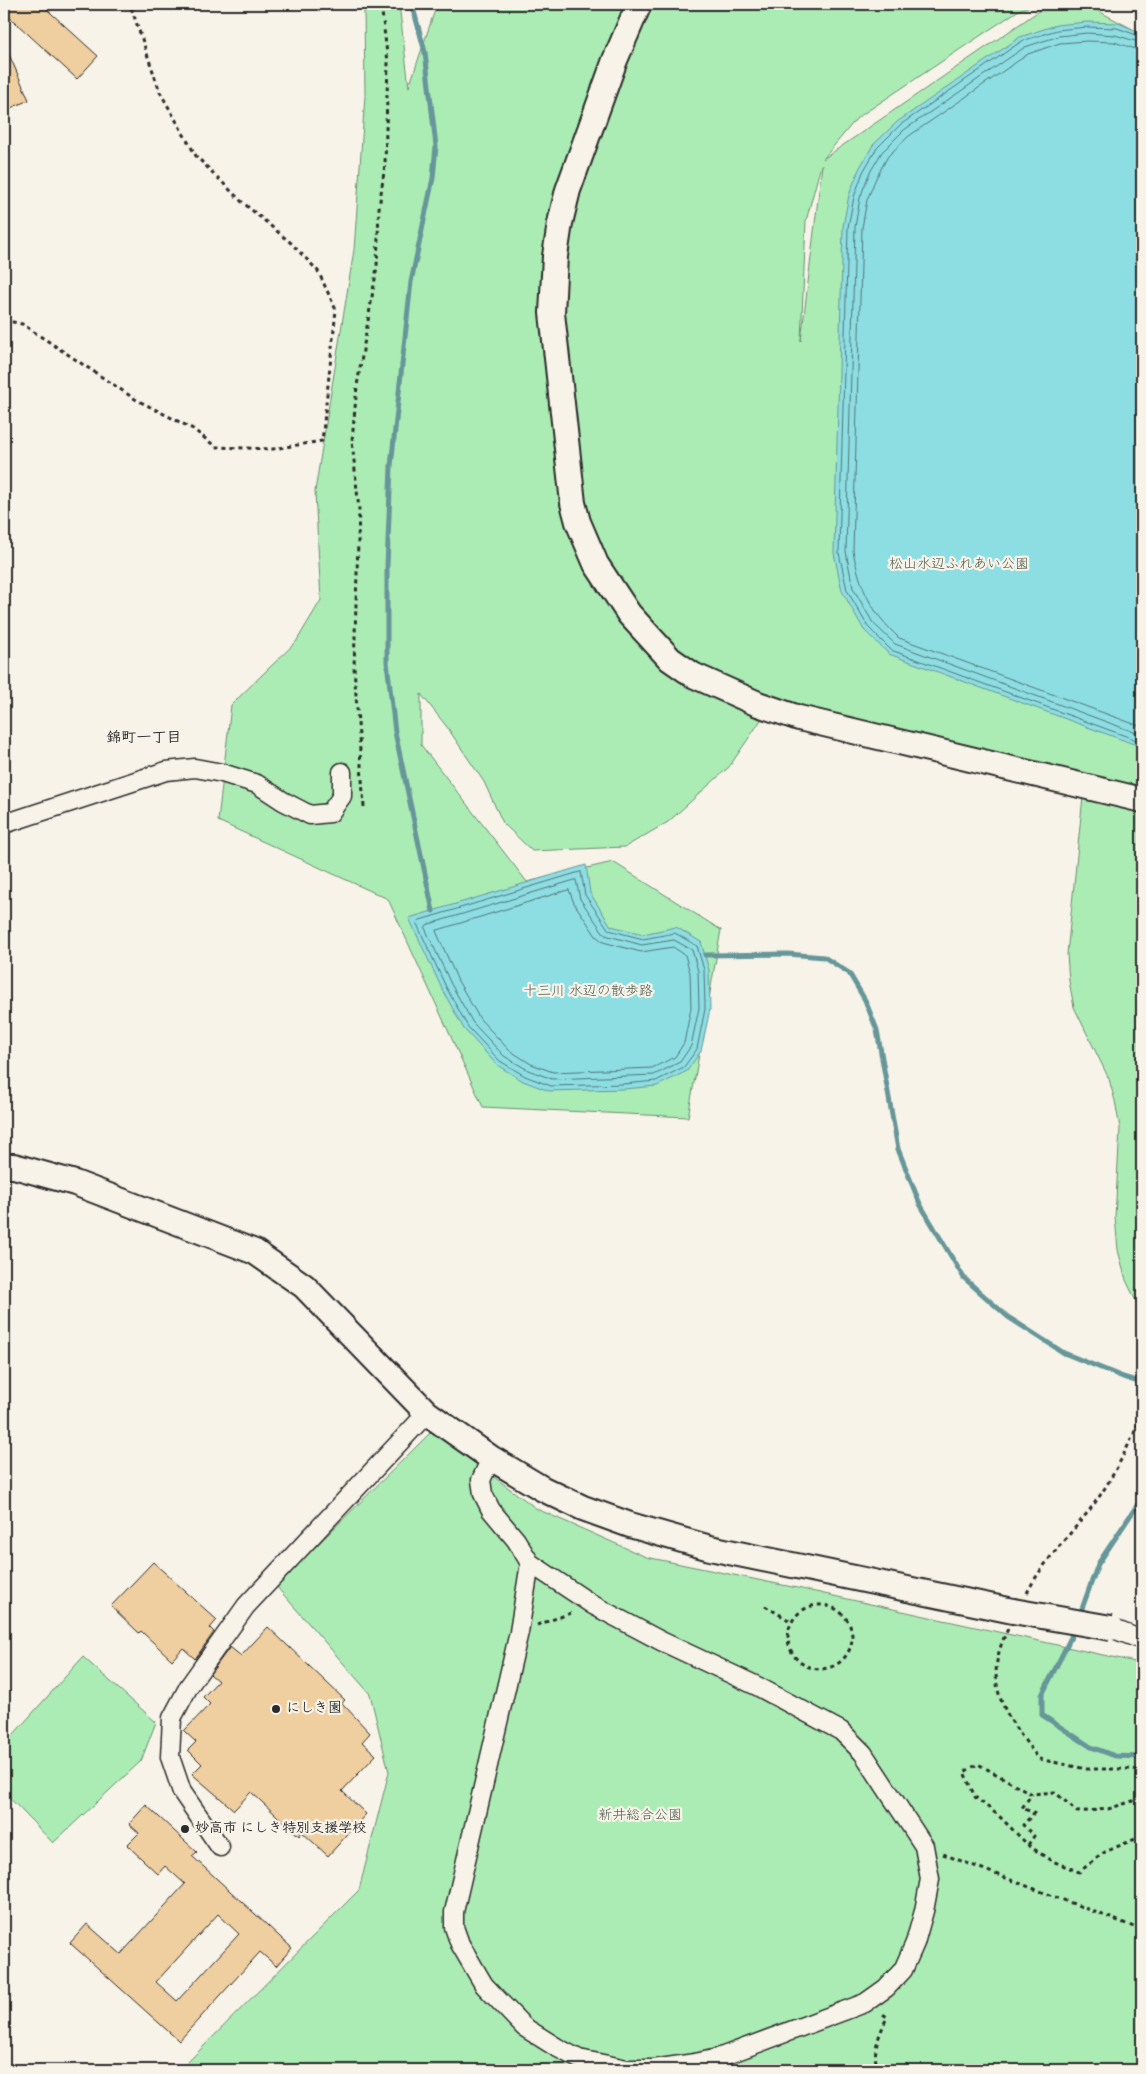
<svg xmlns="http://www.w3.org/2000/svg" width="1146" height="2074" font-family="'Gochi Hand','Klee One',sans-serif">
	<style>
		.green { fill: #abecb4; stroke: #6b8c70; fill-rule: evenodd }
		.water { fill: #8ddee3; stroke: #669699 }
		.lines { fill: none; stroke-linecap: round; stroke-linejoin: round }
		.shore { stroke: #527375; stroke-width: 1 }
		.stream { stroke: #669699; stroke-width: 5 }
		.building { fill: #efcea0; stroke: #2b2b2b; fill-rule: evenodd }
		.street-casing { stroke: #2b2b2b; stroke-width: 21 }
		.secondary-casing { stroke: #2b2b2b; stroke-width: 28 }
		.path { stroke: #2b2b2b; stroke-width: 3; stroke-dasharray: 4 4; stroke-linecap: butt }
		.street { stroke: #f7f3e8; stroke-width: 18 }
		.secondary { stroke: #f7f3e8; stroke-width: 24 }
		.secondary-bridge-casing { stroke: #2b2b2b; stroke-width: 28; stroke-linecap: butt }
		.secondary-bridge { stroke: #f7f3e8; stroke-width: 24 }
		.poi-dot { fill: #2b2b2b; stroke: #f7f3e8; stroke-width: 2 }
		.labels { text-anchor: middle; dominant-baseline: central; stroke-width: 4.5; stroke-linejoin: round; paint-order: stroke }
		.park-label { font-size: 14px; fill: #4b5b4d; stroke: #f7f3e8 }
		.poi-label { font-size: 14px; font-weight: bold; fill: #2b2b2b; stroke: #f7f3e8; text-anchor: start }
		.neighbourhood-label { font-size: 15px; font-weight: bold; fill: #2b2b2b; stroke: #f7f3e8 }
	</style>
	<rect width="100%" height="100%" fill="#f7f3e8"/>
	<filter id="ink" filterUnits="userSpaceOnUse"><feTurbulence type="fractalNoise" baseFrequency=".02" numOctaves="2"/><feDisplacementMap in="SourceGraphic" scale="10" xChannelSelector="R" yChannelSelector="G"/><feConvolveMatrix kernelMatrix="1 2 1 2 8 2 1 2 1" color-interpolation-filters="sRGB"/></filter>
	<g filter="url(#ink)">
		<path class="green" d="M364,4H399L409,87L437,4H1036L1019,10L857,118L823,159L1049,4H1085L1142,34V1314L1126,1280L1118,1250L1115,1217L1120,1128L1115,1101L1109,1079L1074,1007L1069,981L1067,954L1084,786L766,706L761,720L729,767L668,822L625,847L532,851L503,823L484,782L447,727L421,694V745L527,882L613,862L721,930L688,1117L483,1107L388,899L218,821L231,705L296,642L321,600L315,491L354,250L365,96ZM821,165H822L801,341L806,221Z
			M432,1431L537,1509L646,1557L797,1588L1135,1662L1142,1641V2070H180L359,1890L389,1772L370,1694L276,1586Z
			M83,1657L156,1722L141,1761L53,1843L4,1792V1745Z"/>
		<path class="water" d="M1087,22L1118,23L1142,33V747L889,654L864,630L842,591L834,553L843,226L849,195L859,169L873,145L897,122L1020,37L1056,25Z
			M586,865L590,893L611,926L643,934L676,927L701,942L709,970L710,1009L701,1051L687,1071L657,1086L624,1089L549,1091L523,1081L497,1065L464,1029L442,989L409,918Z"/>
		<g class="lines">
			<path class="shore" d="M1142,37L1117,28L1087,27L1057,30L1022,41L900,125L877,148L863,172L854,197L848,227L839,553L847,590L868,627L891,650L1142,742
				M1142,43L1115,35L1087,33L1059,36L1025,47L904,130L882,152L869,174L860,198L855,227L846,552L853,588L873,623L895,644L1142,735
				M1142,51L1114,42L1087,41L1060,43L1028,54L909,136L888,156L876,178L867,200L862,228L853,551C861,590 870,610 899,638L1142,727
				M581,872L585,895L609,930L643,939L675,933L697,946L704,970L705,1009L697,1049L684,1067L656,1081L623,1084L551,1086L525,1076L500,1061L468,1027L446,987L417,924L418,921Z
				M576,880L580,899L605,935L642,945L674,940L692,950L698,971L699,1008L691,1046L680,1062L654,1075L552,1079L528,1070L504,1056L473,1023L451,984L425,928L427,925Z
				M569,890L574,903L596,936L603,942L641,952L673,947L685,955L690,973L691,1008L684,1043L675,1057L652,1068L553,1072L531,1064L509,1050L480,1019L458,981L436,931Z"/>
			<path class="stream" d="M412,4L425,52L436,146L433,178L411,282L391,466L387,566V662L395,732L433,911
				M705,955L788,954L824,957L849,973L865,1000L877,1030L898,1149L920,1204L964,1278L1008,1317L1064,1353L1123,1377L1142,1383
				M1079,1617L1098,1564L1142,1498
				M1075,1629L1042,1695V1715L1091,1747L1115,1756L1142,1757"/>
		</g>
		<path class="building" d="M13,4H41L98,56L77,79L5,13Z
			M4,43L29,100L4,111Z
			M153,1562L217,1620L210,1628L214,1632L195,1659L183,1648L172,1660L141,1631L139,1633L111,1606Z
			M268,1627L345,1700L342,1703L370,1733L362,1742L376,1755L342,1791L366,1814L328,1856L302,1832L299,1836L251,1792L234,1810L192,1774L202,1764L188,1750L196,1742L184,1731L210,1704L203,1697L218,1681L210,1674L230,1647L241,1656Z
			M146,1805L197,1852L192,1856L292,1948L276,1966L260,1952L179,2041L70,1943L87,1924L121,1954L185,1884L165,1866L158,1874L127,1845L139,1833L129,1824ZM218,1914L239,1934L177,2001L156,1982Z"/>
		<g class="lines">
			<defs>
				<path id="street" d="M4,824L166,771L195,768L222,773L257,784L283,801L310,815L330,813L342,796V772
					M491,1458L481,1480L483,1494L491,1510L516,1540L530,1563L593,1605L661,1641L757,1686L841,1731L863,1753L924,1846L930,1879L924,1911L915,1943L903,1970L886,1988L865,2003L718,2058L695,2063L653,2069H627L579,2059L556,2047L524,2027L484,1985L460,1944L454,1927V1912L519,1632L530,1563
					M1111,1628L1142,1640
					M220,1847L182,1792L170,1757L172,1718L189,1686L246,1606L427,1413"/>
				<path id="secondary" d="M639,4L615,60L568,190L560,223L555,256L552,313L573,503L578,522L596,564L629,614L670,659L693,675L758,704L799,718L1142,800
					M4,1166H14L75,1183L255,1252L304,1286L427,1413L491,1458L543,1489L583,1508L630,1525L710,1548L1013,1611"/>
			</defs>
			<use href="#street" class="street-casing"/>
			<use href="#secondary" class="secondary-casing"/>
			<path class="path" d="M4,320L22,324L135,399L193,429L216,447L273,449L322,441L336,310L318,271L291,243L241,201L196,156L160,92L130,4
				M364,807L354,667L359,510L352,441L357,386L377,267L379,208L385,164L388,62L381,4
				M1027,1593C1044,1559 1072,1534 1094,1504C1114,1477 1128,1446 1142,1416
				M788 1637a32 32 0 1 1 64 0a32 32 0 1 1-64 0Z
				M765,1606L792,1622
				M537,1625L574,1612
				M1008,1629C980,1684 1006,1717 1039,1759L1086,1769H1133L1142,1771
				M1142,1804L1133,1801L1108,1809L1077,1812L1055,1792L1032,1794L978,1764L964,1772L975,1797L999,1816L1028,1845L1050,1860L1079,1872L1105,1852L1142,1836
				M1028,1845L1034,1836L1023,1825L1034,1813L1022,1808L1032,1794
				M943,1854L1142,1930
				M878,2070C871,2051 880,2034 887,2017L880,2012"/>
			<use href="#street" class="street"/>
			<use href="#secondary" class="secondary"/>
			<defs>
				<path id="secondary-bridge" d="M1013,1611L1111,1628"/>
			</defs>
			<use href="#secondary-bridge" class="secondary-bridge-casing"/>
			<use href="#secondary-bridge" class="secondary-bridge"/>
		</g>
	</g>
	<g class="poi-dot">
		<circle cx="276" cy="1709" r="5"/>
		<circle cx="185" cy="1829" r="5"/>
	</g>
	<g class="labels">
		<g class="park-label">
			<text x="959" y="565">松山水辺ふれあい公園</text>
			<text x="588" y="992">十三川 水辺の散歩路</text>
			<text x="640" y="1816">新井総合公園</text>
		</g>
		<g class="poi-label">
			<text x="286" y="1709">にしき園</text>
			<text x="195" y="1829">妙高市 にしき特別支援学校</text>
		</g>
		<g class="neighbourhood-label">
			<text x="144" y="739">錦町一丁目</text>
		</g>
	</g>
	<rect width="1146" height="2074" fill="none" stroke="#f7f3e8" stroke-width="20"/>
	<rect x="10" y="10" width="1126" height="2054" fill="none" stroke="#2b2b2b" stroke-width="2" filter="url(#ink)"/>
</svg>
